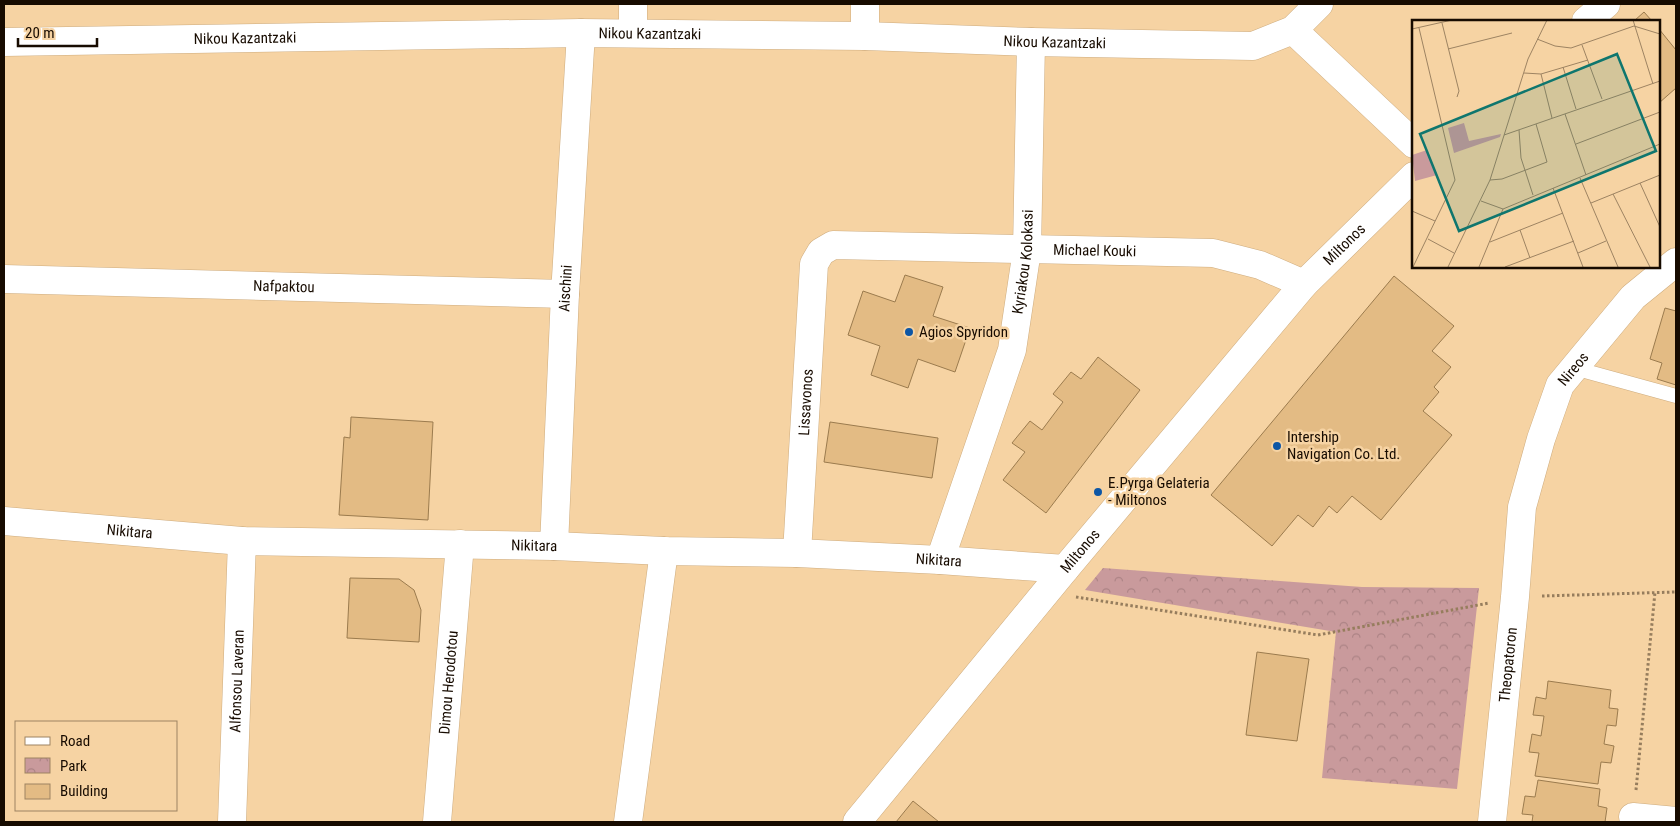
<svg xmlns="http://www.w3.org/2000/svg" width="1680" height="826" font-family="'Roboto Condensed',sans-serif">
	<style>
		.park { fill: url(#park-crowns) }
		.building { fill: #e3bb84; stroke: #9b7b4e }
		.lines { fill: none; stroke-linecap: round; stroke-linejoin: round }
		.service-casing { stroke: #ceac7e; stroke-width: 15 }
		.minor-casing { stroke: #ceac7e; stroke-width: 29 }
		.tertiary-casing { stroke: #ceac7e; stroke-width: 29 }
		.path { stroke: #967d5d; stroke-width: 3; stroke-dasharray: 2.5 2.5; stroke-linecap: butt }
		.service { stroke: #fff; stroke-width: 14 }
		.minor { stroke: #fff; stroke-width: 28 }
		.tertiary { stroke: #fff; stroke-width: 28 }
		.poi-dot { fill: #0d56a5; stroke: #f6d3a3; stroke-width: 2 }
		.labels { text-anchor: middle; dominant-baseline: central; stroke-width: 5; stroke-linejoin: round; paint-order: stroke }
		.street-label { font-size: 15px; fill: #170b00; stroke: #f6d3a3 }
		.poi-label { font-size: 15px; fill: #170b00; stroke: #f6d3a3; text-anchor: start }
		.inset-road { fill: none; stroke: #9d8362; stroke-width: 1 }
		.view { fill: #0f766e; fill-opacity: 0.15; stroke: #0f766e; stroke-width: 2.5 }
		.inset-edge { fill: none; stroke: #170b00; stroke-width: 2.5 }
	</style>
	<defs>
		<pattern id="park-crowns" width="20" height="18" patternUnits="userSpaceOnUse" patternTransform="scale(1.25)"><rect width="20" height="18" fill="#c99a9c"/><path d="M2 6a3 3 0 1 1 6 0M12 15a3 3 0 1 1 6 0" fill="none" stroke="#ac8385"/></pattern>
	</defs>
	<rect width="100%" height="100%" fill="#f6d3a3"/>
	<path class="park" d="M1103,568L1362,587L1479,588L1457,789L1322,778L1336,632L1085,590Z"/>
	<path class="building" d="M1644,12L1652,21H1634Z
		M1659,29L1676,50V88L1659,103Z
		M905,275L943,287L933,316L970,328L955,372L918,359L908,388L871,375L880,346L848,335L863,291L895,302Z
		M1394,276L1454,326L1432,351L1451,367L1434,387L1439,392L1423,411L1452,435L1381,520L1352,496L1337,513L1329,506L1313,527L1298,515L1272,546L1211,495Z
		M1665,308L1676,311V385L1657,379L1662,363L1650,359Z
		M1098,357L1140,390L1046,513L1003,480L1025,452L1012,443L1030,421L1042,430L1063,402L1053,394L1071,372L1081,379Z
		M351,417L433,422L428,520L339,515L344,437L350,438Z
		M830,422L938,438L932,478L824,462Z
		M350,578L399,579L414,590L421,610L419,642L347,638Z
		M1257,652L1309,659L1297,741L1246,735Z
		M1548,681L1611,690L1609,708L1618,709L1616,726L1607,725L1604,744L1614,746L1611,763L1601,762L1598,784L1535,776L1539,753L1529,752L1532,734L1541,736L1544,716L1533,715L1536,697L1546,699Z
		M1538,780L1600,789L1598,806L1607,808L1605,822H1532L1533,815L1522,814L1525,796L1535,797Z
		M913,801L939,822H896Z"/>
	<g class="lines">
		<defs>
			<path id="service" d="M1574,368L1676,396"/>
			<g id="minor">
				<path d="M633,4V33"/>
				<path d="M865,4V36"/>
				<path d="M1293,30L1414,144"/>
				<path id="s1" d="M4,42L581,33L865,36L1031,42L1253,46L1293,30L1319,4"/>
				<path id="s2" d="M4,279L565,294"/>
				<path id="s3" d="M4,521L242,541L554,546L664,551L797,553L940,560L1065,569"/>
				<path id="s4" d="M554,546L565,294L581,33"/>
				<path id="s5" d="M797,553L814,264L821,252L833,245L1213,253L1260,265L1304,284"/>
				<path id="s6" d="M940,560L1012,350L1027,250L1031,42"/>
				<path d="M1633,817L1676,821"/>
				<path id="s7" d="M232,822L242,541"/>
				<path id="s8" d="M437,822L460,544"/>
				<path d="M628,822L664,551"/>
				<path id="s9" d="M1492,822L1515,597L1522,507L1541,439L1560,385L1633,297L1676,262"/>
			</g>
			<g id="tertiary">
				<path d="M1586,21L1606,4"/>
				<path id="s10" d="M857,822L1065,569L1304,284L1414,176"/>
			</g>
		</defs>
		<use href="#service" class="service-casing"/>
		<use href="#minor" class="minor-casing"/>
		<use href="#tertiary" class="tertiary-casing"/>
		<path class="path" d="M1542,596L1676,592
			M1076,597L1318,635L1489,603
			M1636,790L1655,592"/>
		<use href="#service" class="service"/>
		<use href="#minor" class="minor"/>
		<use href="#tertiary" class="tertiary"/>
	</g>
	<g class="poi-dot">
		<circle cx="909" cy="332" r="5"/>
		<circle cx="1277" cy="446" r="5"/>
		<circle cx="1098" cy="492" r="5"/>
	</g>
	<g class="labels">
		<g class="street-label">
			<text stroke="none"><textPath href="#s1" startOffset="646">Nikou Kazantzaki</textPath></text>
			<text stroke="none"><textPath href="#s1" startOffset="241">Nikou Kazantzaki</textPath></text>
			<text stroke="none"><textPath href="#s1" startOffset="1051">Nikou Kazantzaki</textPath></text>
			<text stroke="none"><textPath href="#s10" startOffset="756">Miltonos</textPath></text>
			<text stroke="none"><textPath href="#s5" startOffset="579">Michael Kouki</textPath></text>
			<text stroke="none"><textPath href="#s6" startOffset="311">Kyriakou Kolokasi</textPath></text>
			<text stroke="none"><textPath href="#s2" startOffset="280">Nafpaktou</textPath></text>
			<text stroke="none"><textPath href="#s4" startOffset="258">Aischini</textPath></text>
			<text stroke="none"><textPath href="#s9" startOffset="465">Nireos</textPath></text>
			<text stroke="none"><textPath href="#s5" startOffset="151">Lissavonos</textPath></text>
			<text stroke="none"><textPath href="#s3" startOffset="126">Nikitara</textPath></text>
			<text stroke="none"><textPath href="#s3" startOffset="531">Nikitara</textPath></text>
			<text stroke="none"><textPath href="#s10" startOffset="351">Miltonos</textPath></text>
			<text stroke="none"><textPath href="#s3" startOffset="936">Nikitara</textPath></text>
			<text stroke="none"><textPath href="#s9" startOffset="158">Theopatoron</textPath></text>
			<text stroke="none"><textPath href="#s7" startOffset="141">Alfonsou Laveran</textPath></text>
			<text stroke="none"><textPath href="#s8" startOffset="140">Dimou Herodotou</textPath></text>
		</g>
		<g class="poi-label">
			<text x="919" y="332">Agios Spyridon</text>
			<text x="1287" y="437">Intership<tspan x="1287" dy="17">Navigation Co. Ltd.</tspan></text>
			<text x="1108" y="483">E.Pyrga Gelateria<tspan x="1108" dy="17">- Miltonos</tspan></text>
		</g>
	</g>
	<g transform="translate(1412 20)">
		<rect width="248" height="248" fill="#f6d3a3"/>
		<path d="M52,103L57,121L89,114L88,117L42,133L36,108ZM15,130L25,155L3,161L0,135Z" fill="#c99a9c"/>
		<path class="inset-road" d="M221,0L241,64M30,3L47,71L45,77M0,9L40,0M125,19L143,26L159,28L222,6L248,14M170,25L190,79M36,29L100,13M151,47L164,89M112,53L129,54L176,40M129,54L140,98M153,94L174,155M107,110L109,138L121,175M92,115L248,61M164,124L248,92M0,158V177M168,158L206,247M78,160L90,159L135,142L124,104M228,163L248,207M141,168L171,247M201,174L238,247M69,181L91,189M179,183L248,155M91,189L248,124M0,191L23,201M108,210L118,238M16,219L42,233M78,222L151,193M166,233L194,221M1,247L43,160L7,8M36,247L78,160L116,39L135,0M67,247L91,189M93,247L162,221"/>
		<path class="view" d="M205,34L244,131L47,211L8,114Z"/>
		<rect width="248" height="248" class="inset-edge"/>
	</g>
	<rect width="1680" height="826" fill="none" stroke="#170b00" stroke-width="10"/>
	<rect x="15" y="721" width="162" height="90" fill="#f6d3a3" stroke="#9d8362"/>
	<rect x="25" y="737" width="25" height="8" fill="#ffffff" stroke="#9d8362"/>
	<text x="60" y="746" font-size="15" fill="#170b00">Road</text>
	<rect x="25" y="758" width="25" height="15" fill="url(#park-crowns)" stroke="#9d8362"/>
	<text x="60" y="771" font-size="15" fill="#170b00">Park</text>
	<rect x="25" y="784" width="25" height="15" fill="#e3bb84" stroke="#9d8362"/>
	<text x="60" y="796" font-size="15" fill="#170b00">Building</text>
	<path d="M18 38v8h79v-8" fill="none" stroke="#170b00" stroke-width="2.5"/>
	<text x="25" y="38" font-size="15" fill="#170b00" stroke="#f6d3a3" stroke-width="4" paint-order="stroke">20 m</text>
</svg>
